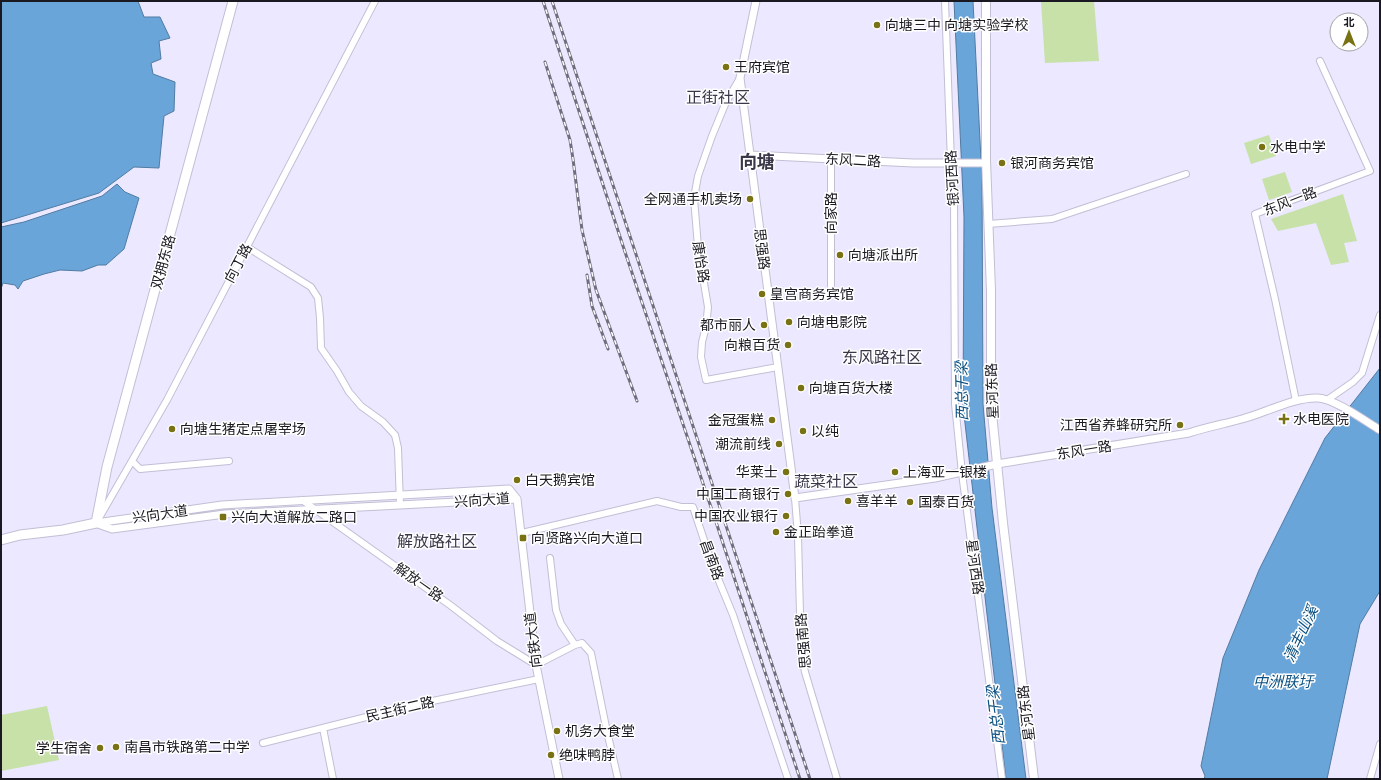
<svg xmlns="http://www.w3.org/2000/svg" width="1381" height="780" font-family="'Roboto Condensed','Noto Sans SC',sans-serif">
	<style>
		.green { fill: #c7e1a9 }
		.water { fill: #6aa5d9; stroke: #527ba2 }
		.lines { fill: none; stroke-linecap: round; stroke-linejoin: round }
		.minor-casing { stroke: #c2bfd5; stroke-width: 8 }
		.tertiary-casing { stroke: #c2bfd5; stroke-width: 9 }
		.secondary-casing { stroke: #c2bfd5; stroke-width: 10 }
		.primary-casing { stroke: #c2bfd5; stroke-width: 11 }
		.minor { stroke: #fff; stroke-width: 6 }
		.tertiary { stroke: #fff; stroke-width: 7 }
		.secondary { stroke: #fff; stroke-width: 8 }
		.primary { stroke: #fff; stroke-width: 9 }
		.rail-casing { stroke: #706e7c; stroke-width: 3 }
		.rail { stroke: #fff; stroke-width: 1.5; stroke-dasharray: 4.5; stroke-linecap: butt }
		.poi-dot { fill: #797214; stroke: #fff; stroke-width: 1.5 }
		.labels { text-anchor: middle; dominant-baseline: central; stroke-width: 3; stroke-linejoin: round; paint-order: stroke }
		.poi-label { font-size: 14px; fill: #1a1820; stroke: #fff; text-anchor: start }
		.street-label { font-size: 14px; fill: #1a1820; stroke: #fff }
		.water-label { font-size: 15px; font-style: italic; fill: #0b5081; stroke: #fff }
		.quarter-label { font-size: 16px; fill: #3a3749; stroke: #fff }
		.district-label { font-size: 18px; font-weight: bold; fill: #3a3749; stroke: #fff }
	</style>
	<rect width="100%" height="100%" fill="#ebe8ff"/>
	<path class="green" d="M1094,1L1099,61L1045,63L1041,2Z
		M1269,135L1276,156L1251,164L1244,143Z
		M1285,172L1292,192L1269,200L1262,179Z
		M1343,194L1357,241L1344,243L1349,262L1331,265L1316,223L1278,231L1271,219Z
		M47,706L59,760L1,771V715Z"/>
	<path class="water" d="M1,1H138L144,17H160L170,38L159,41L161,59L151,63L153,74L175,82L174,111L164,116L159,168L134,167L99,193L1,223Z
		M954,1H973L982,180L983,404L992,508L1026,779H1006L963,406L964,217Z
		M117,184L125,192L139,198L124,249L106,265H98L82,271L60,270L44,274L23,281L18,289L15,285L3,283L1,289V227L24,222L102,196Z
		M1380,368V591L1360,624L1327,779H1204L1205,776L1201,766L1223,658L1259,570L1325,438Z"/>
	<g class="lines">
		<defs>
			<path id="minor" d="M945,1L951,162L954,199L955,404L962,473L1002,779
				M740,78L726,102L712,136L698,176L694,198L698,247L708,307L706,327L702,342L701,357L706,380L778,367
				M831,159V290
				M988,224L1052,219L1186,174
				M247,247L311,287L318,298L320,318L321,348L337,371L349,392L361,406L383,422L395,435L398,448L400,505
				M1327,400L1353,382L1362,373L1380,315
				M1296,401L1275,299L1255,214L1370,171L1320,61
				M132,461L140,469L229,461
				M795,498L798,536L801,653L805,672L837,779
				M302,500L450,605L497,641L536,665L575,645L582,643L591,653L606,727L618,779
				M99,518L167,400L375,1
				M522,533L657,501L681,507H693L712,564L733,615L788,779
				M550,558L556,610L561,624L575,645
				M323,728L333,779
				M263,743L418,704L539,679
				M1370,779L1380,744"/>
			<path id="tertiary" d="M756,1L740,78L795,498L935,478L997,464L1189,433C1207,427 1224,424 1242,419C1265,413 1294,397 1318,398C1335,399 1365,421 1380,430
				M750,155L913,163H986
				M517,499L536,665L559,779
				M96,523L222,505L509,489L517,499
				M98,524L112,529L225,514L517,499"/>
			<path id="secondary" d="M986,1V160L991,291V403L1003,523L1034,779"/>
			<path id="primary" d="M1,540L20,535L63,530L96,523L107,467L233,1"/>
		</defs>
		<use href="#minor" class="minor-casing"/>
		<use href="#tertiary" class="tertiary-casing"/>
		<use href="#secondary" class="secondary-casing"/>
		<use href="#primary" class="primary-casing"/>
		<use href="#minor" class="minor"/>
		<use href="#tertiary" class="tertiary"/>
		<use href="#secondary" class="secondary"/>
		<use href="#primary" class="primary"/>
		<defs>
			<path id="rail" d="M543,1L624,249L717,525L800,779
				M552,1L810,779
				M545,62L570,140L573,159L582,230L596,290L637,401
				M587,275L592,306L608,349"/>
		</defs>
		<use href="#rail" class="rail-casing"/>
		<use href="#rail" class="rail"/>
	</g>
	<g class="poi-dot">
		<circle cx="877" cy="25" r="4"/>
		<circle cx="726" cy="67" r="4"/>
		<circle cx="1262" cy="147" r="4"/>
		<circle cx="1002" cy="163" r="4"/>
		<circle cx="750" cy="199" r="4"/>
		<circle cx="840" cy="255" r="4"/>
		<circle cx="762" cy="294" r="4"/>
		<circle cx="789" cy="322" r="4"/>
		<circle cx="764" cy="325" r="4"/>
		<circle cx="788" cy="345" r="4"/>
		<circle cx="801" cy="388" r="4"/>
		<path d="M1282 413h4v4h4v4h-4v4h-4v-4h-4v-4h4z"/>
		<circle cx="772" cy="420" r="4"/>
		<circle cx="1180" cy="425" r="4"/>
		<circle cx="172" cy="429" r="4"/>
		<circle cx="803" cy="431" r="4"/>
		<circle cx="779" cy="444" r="4"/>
		<circle cx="786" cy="472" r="4"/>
		<circle cx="895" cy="472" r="4"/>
		<circle cx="517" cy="480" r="4"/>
		<circle cx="788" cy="494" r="4"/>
		<circle cx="848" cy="501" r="4"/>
		<circle cx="910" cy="502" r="4"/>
		<circle cx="786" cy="516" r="4"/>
		<rect x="219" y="513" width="8" height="8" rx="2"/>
		<circle cx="776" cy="532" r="4"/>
		<rect x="519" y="534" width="8" height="8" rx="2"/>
		<circle cx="557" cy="731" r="4"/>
		<circle cx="116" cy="747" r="4"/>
		<circle cx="100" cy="748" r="4"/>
		<circle cx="551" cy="755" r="4"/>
	</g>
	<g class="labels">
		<g class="poi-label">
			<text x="885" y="25">向塘三中 向塘实验学校</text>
			<text x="734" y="67">王府宾馆</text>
			<text x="1270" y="147">水电中学</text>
			<text x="1010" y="163">银河商务宾馆</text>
			<text x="742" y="199" text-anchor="end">全网通手机卖场</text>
			<text x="848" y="255">向塘派出所</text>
			<text x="770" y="294">皇宫商务宾馆</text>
			<text x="797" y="322">向塘电影院</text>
			<text x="756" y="325" text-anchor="end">都市丽人</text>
			<text x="780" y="345" text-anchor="end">向粮百货</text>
			<text x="809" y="388">向塘百货大楼</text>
			<text x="1293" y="419">水电医院</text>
			<text x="764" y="420" text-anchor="end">金冠蛋糕</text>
			<text x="1172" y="425" text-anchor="end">江西省养蜂研究所</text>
			<text x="180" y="429">向塘生猪定点屠宰场</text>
			<text x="811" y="431">以纯</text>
			<text x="771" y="444" text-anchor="end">潮流前线</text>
			<text x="778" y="472" text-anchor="end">华莱士</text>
			<text x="903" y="472">上海亚一银楼</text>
			<text x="525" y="480">白天鹅宾馆</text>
			<text x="780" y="494" text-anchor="end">中国工商银行</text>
			<text x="856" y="501">喜羊羊</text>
			<text x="918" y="502">国泰百货</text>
			<text x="778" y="516" text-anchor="end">中国农业银行</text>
			<text x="231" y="517">兴向大道解放二路口</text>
			<text x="784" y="532">金正跆拳道</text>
			<text x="531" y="538">向贤路兴向大道口</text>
			<text x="565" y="731">机务大食堂</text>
			<text x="124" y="747">南昌市铁路第二中学</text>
			<text x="92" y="748" text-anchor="end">学生宿舍</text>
			<text x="559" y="755">绝味鸭脖</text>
		</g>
		<g class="street-label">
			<text transform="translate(853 160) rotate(3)">东风二路</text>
			<text transform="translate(952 178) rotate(-93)">银河西路</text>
			<text transform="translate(1290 201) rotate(-21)">东风一路</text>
			<text transform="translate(831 213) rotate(-90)">向家路</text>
			<text transform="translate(762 249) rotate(83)">思强路</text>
			<text transform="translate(163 262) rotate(-75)">双拥东路</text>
			<text transform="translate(701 262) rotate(81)">康怡路</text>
			<text transform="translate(238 263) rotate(-62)">向丁路</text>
			<text transform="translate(992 391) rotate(-92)">星河东路</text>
			<text transform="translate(1084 450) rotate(-9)">东风一路</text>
			<text transform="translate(482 500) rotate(-4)">兴向大道</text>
			<text transform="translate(160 514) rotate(-8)">兴向大道</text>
			<text transform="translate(712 560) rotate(70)">昌南路</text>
			<text transform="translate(975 567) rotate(82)">星河西路</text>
			<text transform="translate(419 582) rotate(35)">解放一路</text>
			<text transform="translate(533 640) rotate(-97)">向铁大道</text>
			<text transform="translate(803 641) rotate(-95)">思强南路</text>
			<text transform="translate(400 709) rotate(-13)">民主街二路</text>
			<text transform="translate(1026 713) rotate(-97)">星河东路</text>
		</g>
		<g class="water-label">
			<text transform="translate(962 391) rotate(-91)">西总干梁</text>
			<text transform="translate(1301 634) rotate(-65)">清丰山溪</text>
			<text x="1283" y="682">中洲联圩</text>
			<text transform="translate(996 715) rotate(-97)">西总干梁</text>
		</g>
		<g class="quarter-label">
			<text x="718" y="97">正街社区</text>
			<text x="882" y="357">东风路社区</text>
			<text x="826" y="481">蔬菜社区</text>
			<text x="437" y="541">解放路社区</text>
		</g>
		<g class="district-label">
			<text x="757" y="161">向塘</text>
		</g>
	</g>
	<rect width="1381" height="780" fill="none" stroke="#1a1820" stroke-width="4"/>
	<g transform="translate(1349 32)"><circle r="19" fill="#ffffff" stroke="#a3a3a6"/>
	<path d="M0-3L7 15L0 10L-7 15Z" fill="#797214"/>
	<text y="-6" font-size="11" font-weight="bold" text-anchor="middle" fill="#1a1820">北</text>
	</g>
</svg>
